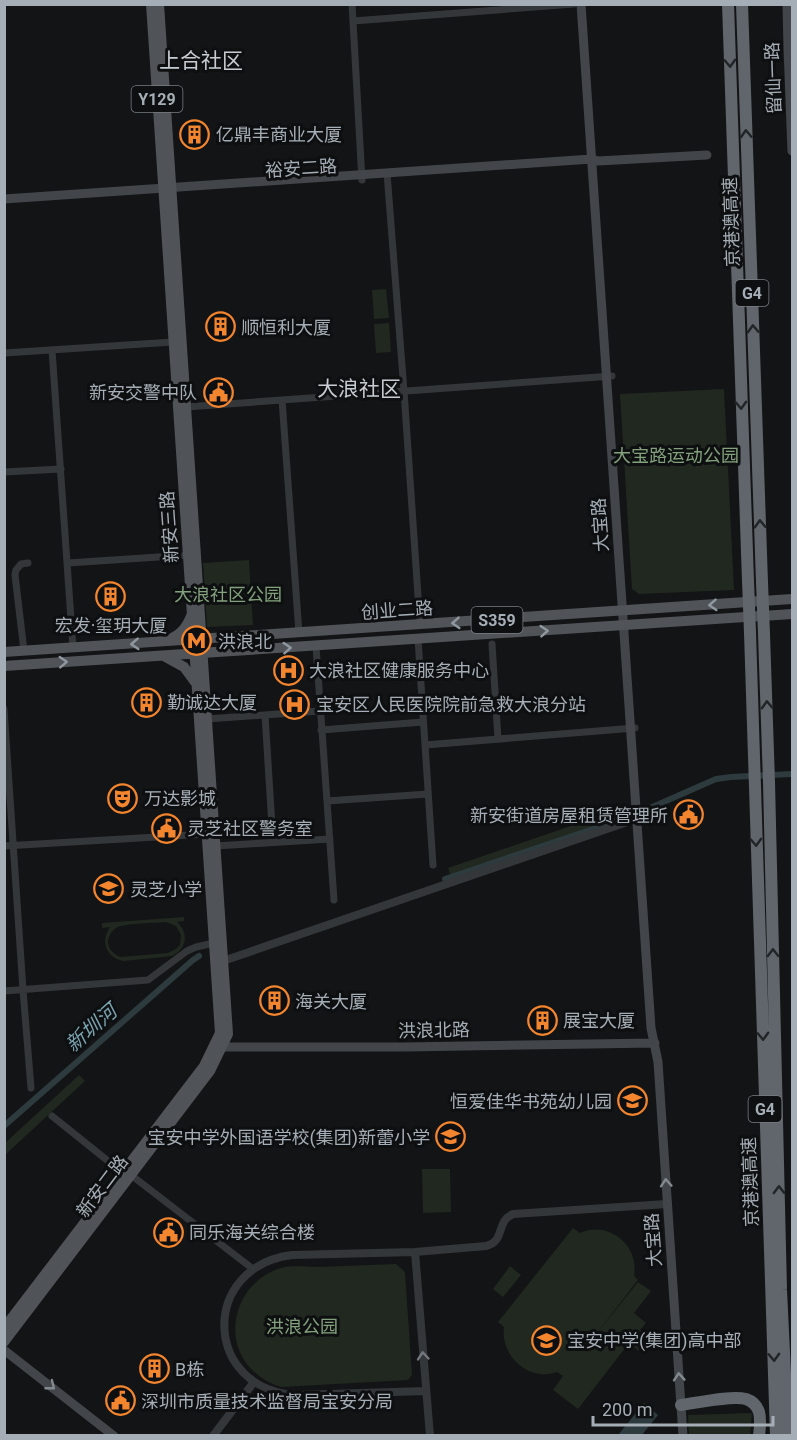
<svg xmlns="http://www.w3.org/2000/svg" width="797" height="1440" font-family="Roboto,'Noto Sans SC',sans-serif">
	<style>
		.green { fill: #202820; fill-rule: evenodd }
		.water { fill: #2d3a3e }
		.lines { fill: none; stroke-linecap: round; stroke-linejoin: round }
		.canal { stroke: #2d3a3e; stroke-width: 6 }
		.minor { stroke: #34373a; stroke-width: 7 }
		.tertiary { stroke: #34373a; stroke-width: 8 }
		.secondary { stroke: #42464a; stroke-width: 9 }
		.primary { stroke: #505459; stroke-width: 10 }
		.motorway { stroke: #60666b; stroke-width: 12 }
		.motorway-bridge { stroke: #60666b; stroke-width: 12 }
		.oneway { stroke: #222527 }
		.oneway2 { stroke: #90989f }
		.oneway3 { stroke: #828a90 }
		.oneway4 { stroke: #72787e }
		.labels { text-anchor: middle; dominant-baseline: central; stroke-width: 6; stroke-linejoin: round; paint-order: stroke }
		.shield { fill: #0e0f10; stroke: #787e84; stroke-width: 1.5 }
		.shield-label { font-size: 16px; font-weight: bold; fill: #a5aeb6 }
		.street-label { font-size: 18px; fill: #a5aeb6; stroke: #0e0f10 }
		.poi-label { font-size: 18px; fill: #a5aeb6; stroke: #0e0f10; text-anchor: start }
		.park-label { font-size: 18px; fill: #82a17c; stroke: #0e0f10 }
		.water-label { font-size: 20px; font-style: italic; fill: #7ba4b1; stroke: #0e0f10 }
		.quarter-label { font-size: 21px; fill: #c6ccd2; stroke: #0e0f10 }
	</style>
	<rect width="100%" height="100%" fill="#131415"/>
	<path class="green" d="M386,289L389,318L374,319L372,290Z
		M389,323L391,352L376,353L374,324Z
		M724,389L734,590L639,594L632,589L620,394Z
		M249,560L253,625L207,627L203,563Z
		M635,804L636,819L453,884L448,868Z
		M184,917V921L177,922C189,933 187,949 172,956L124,961C106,958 100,942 110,927L102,928V923ZM166,922L176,926L181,935L180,945L176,949L168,953L120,957C114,954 109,950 108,943C108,936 112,930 118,927C128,923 154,923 166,922Z
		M79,1075L85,1081L5,1155V1143Z
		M422,1169H450L451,1212L423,1213Z
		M573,1228L580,1233C608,1220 640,1245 634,1276L638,1280L594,1337L638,1282L651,1291L634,1313L646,1323L640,1330L650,1337L639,1351L629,1343L578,1409L553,1390L563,1376L557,1372C529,1382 500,1356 504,1327L498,1322Z
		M396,1264L405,1272L412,1375L408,1380L281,1387C259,1380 243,1365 237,1344C229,1311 249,1277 281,1268C293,1265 306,1267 318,1267C344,1266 370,1265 396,1264Z
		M510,1266L521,1275L503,1297L493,1289Z
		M752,1413L750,1435H689L688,1415Z"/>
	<path class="water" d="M644,1403L658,1415L642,1435H618Z"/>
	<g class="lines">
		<path class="canal" d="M650,808L716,779L731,777L792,774
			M445,879L626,818
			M4,1126L193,960L199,956"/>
		<path class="minor" d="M352,4L362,180
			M353,21L574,4
			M387,173L404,391L420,625
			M52,350L73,648
			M4,353L173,342
			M282,400L299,633
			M186,407L612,376
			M4,472L61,469
			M68,563L188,555
			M418,639L433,865
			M492,644L498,739
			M316,646L334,900
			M24,651L15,575L16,570L21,564L28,563
			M4,709L23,990L31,1088
			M265,715L273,842
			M207,719L320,711
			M321,730L423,722
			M425,745L635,728
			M327,801L428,794
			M4,846L207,834
			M215,846L330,839
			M4,991L148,980L187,951L196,947L214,943
			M52,1116L123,1173
			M131,1175L253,1269"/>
		<path class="tertiary" d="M223,961L636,819
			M415,1252L430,1436
			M426,1391L297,1395C203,1390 199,1267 292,1255L415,1252L486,1246C506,1241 495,1222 513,1214L667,1204
			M213,1436L254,1382"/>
		<path class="secondary" d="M581,4L651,1028L658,1062L683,1436
			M787,4L788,48L792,151
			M4,199L592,159L598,161L707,155
			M216,1047H405L655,1043
			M4,1350L114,1436"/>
		<path class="primary" d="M167,640C179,636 186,629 191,616
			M4,652L792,599
			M164,656L184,667L195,682
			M4,666L792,614
			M4,1328L204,1066L220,1033L151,4
			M4,1342L210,1071L228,1034L159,4"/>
		<path class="motorway" d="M728,4L748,581
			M742,4L762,582
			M750,633L776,1436
			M764,634L769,782L781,1290L788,1436
			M681,1405C697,1403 732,1395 746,1399C752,1401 757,1406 759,1412C761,1419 760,1428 759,1436"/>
		<path class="motorway-bridge" d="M748,581L750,633
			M762,582L764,634"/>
	</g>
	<defs><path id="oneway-chevron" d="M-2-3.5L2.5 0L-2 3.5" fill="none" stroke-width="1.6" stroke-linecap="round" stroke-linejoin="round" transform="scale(1.5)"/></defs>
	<g class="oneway">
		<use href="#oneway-chevron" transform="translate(730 63) rotate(88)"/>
		<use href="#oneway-chevron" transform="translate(746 134) rotate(-92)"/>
		<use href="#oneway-chevron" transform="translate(753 329) rotate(-92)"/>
		<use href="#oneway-chevron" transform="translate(741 405) rotate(88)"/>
		<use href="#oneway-chevron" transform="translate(760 524) rotate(-92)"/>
		<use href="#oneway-chevron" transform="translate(767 705) rotate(-92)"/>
		<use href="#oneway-chevron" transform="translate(756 842) rotate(88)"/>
		<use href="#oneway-chevron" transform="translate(773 953) rotate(-91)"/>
		<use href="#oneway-chevron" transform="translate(763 1036) rotate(88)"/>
		<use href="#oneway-chevron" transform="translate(779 1190) rotate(-91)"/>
		<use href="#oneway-chevron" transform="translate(774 1357) rotate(88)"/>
	</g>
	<g class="oneway2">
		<use href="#oneway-chevron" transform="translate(713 605) rotate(176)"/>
		<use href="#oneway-chevron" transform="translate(456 623) rotate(176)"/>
		<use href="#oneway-chevron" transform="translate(544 631) rotate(-4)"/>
		<use href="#oneway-chevron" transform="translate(135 644) rotate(176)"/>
		<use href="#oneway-chevron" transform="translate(287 648) rotate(-4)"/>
		<use href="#oneway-chevron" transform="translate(63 662) rotate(-3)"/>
	</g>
	<g class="oneway3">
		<use href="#oneway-chevron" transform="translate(666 1183) rotate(-94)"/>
		<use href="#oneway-chevron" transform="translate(679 1377) rotate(-94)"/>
		<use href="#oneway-chevron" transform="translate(51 1386) rotate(38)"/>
	</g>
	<use class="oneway4" href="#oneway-chevron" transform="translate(423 1356) rotate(-95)"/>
	<defs>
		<symbol id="building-ring" viewBox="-11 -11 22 22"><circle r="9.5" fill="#0e0f10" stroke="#f3852e" stroke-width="1.5"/><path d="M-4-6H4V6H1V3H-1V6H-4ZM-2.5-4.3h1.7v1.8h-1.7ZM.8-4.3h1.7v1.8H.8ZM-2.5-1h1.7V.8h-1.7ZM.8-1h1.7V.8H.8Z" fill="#f3852e"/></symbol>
		<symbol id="civic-ring" viewBox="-11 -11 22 22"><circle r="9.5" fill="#0e0f10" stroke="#f3852e" stroke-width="1.5"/><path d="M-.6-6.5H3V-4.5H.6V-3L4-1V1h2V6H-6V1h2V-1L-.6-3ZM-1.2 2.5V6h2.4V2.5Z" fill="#f3852e"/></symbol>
		<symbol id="metro-ring" viewBox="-11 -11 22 22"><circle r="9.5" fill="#0e0f10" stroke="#f3852e" stroke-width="1.5"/><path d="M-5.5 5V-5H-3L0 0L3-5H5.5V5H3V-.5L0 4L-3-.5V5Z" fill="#f3852e"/></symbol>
		<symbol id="hospital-ring" viewBox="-11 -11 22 22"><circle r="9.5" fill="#0e0f10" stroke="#f3852e" stroke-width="1.5"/><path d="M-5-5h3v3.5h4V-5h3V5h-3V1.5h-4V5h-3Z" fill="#f3852e"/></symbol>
		<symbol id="theatre-ring" viewBox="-11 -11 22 22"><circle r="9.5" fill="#0e0f10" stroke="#f3852e" stroke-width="1.5"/><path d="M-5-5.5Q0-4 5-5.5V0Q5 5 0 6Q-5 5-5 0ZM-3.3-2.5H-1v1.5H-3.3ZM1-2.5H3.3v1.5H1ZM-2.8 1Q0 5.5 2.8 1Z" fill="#f3852e"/></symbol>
		<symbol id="school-ring" viewBox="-11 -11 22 22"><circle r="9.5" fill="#0e0f10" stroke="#f3852e" stroke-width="1.5"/><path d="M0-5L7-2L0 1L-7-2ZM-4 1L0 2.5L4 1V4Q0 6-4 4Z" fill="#f3852e"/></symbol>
	</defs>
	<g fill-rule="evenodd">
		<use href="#building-ring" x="178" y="118" width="33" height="33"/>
		<use href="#building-ring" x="204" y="310" width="33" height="33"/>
		<use href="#civic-ring" x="202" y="376" width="33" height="33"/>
		<use href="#building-ring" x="94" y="580" width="33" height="33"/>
		<use href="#metro-ring" x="180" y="624" width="33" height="33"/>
		<use href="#hospital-ring" x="272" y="654" width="33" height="33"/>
		<use href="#building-ring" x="130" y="686" width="33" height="33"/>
		<use href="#hospital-ring" x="278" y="688" width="33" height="33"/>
		<use href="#theatre-ring" x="106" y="782" width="33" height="33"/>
		<use href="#civic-ring" x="672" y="798" width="33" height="33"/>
		<use href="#civic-ring" x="150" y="812" width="33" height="33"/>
		<use href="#school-ring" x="92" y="872" width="33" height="33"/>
		<use href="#building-ring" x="258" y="984" width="33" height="33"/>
		<use href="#building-ring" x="526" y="1004" width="33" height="33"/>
		<use href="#school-ring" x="616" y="1084" width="33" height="33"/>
		<use href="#school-ring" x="434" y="1120" width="33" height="33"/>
		<use href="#civic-ring" x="152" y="1216" width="33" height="33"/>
		<use href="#school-ring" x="530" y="1324" width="33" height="33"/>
		<use href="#building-ring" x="138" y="1352" width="33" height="33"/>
		<use href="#civic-ring" x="104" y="1384" width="33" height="33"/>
	</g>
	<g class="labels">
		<g class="shield">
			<rect x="131.5" y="86" width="51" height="26" rx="4.5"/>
			<rect x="735.5" y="280" width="33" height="26" rx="4.5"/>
			<rect x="471.5" y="607" width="51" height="26" rx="4.5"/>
			<rect x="748.5" y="1096" width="33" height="26" rx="4.5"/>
		</g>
		<g class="shield-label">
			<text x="157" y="99">Y129</text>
			<text x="752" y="293">G4</text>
			<text x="497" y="620">S359</text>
			<text x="765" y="1109">G4</text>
		</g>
		<g class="street-label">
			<text transform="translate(773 78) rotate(-92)">留仙一路</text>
			<text transform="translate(301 168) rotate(-4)">裕安二路</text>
			<text transform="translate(731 222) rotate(-92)">京港澳高速</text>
			<text transform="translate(600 525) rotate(-94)">大宝路</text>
			<text transform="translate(169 527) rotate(-94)">新安三路</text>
			<text transform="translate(397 610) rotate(-4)">创业二路</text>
			<text transform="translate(434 1030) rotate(-1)">洪浪北路</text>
			<text transform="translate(750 1182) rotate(-92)">京港澳高速</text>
			<text transform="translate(102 1186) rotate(-53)">新安二路</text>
			<text transform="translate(653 1240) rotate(-94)">大宝路</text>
		</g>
		<g class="poi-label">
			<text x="216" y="134">亿鼎丰商业大厦</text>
			<text x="241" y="327">顺恒利大厦</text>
			<text x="197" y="392" text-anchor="end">新安交警中队</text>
			<text x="111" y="625" text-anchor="middle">宏发·玺玥大厦</text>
			<text x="218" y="641">洪浪北</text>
			<text x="309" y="670">大浪社区健康服务中心</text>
			<text x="167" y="702">勤诚达大厦</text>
			<text x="316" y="704">宝安区人民医院院前急救大浪分站</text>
			<text x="144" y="798">万达影城</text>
			<text x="668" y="815" text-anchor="end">新安街道房屋租赁管理所</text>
			<text x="187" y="828">灵芝社区警务室</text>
			<text x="130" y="889">灵芝小学</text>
			<text x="295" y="1001">海关大厦</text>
			<text x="563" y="1020">展宝大厦</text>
			<text x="612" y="1101" text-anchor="end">恒爱佳华书苑幼儿园</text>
			<text x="430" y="1137" text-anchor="end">宝安中学外国语学校(集团)新蕾小学</text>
			<text x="189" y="1232">同乐海关综合楼</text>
			<text x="567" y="1340">宝安中学(集团)高中部</text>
			<text x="175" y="1369">B栋</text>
			<text x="141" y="1401">深圳市质量技术监督局宝安分局</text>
		</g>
		<g class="park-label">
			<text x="676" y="455">大宝路运动公园</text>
			<text x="228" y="594">大浪社区公园</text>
			<text x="302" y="1326">洪浪公园</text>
		</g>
		<g class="water-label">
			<text transform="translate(91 1028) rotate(-41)">新圳河</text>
		</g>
		<g class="quarter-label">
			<text x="201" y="61">上合社区</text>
			<text x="359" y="389">大浪社区</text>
		</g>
	</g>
	<rect width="797" height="1440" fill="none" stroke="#a5aeb6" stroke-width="12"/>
	<path d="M593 1416v9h180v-9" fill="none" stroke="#a5aeb6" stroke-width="3"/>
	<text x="602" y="1416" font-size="18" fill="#a5aeb6" stroke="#0e0f10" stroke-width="4.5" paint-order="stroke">200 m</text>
</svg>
